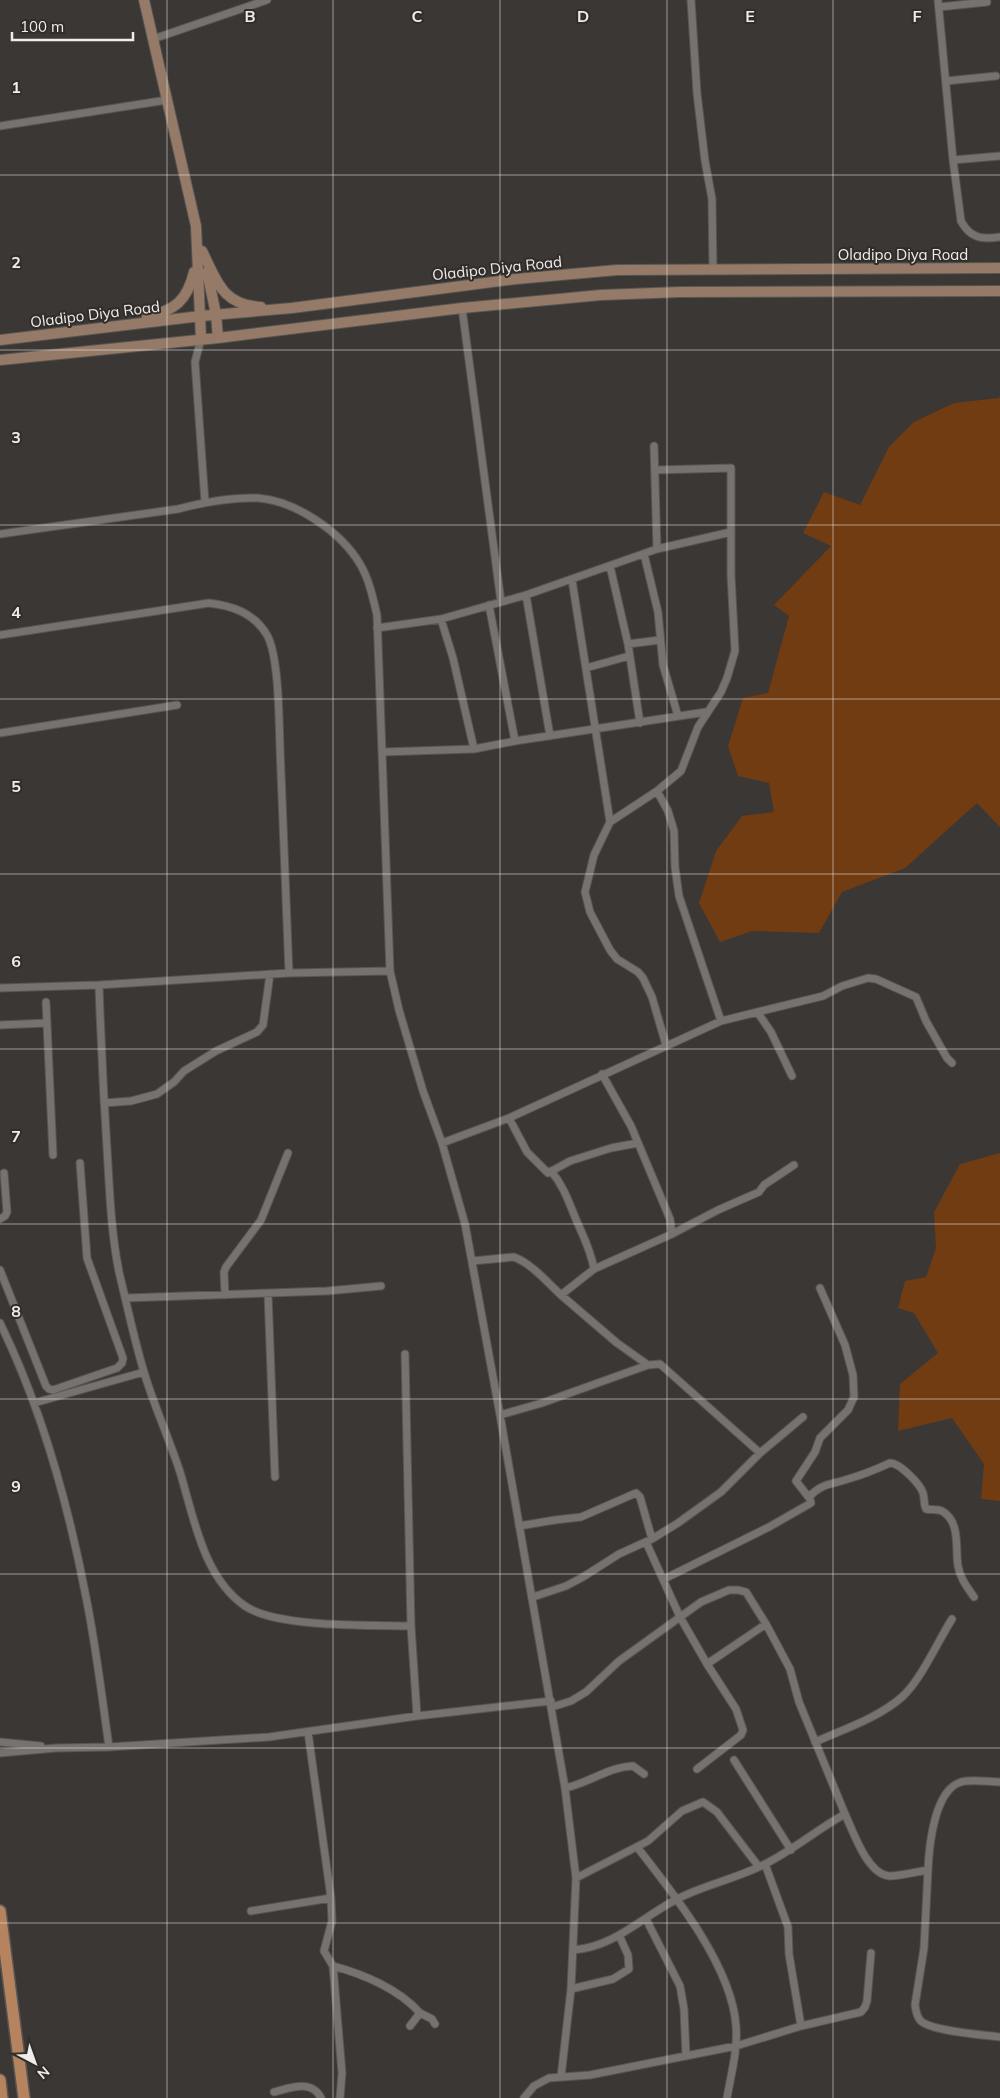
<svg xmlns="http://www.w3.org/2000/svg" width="1000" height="2098" font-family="Mulish,sans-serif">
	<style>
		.green { fill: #713c12 }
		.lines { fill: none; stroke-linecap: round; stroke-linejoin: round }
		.street-casing { stroke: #575553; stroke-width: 9 }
		.secondary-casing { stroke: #575553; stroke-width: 12 }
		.primary-casing { stroke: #575553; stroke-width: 14 }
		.street { stroke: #75726f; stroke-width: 7 }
		.secondary { stroke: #957b67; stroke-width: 10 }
		.primary { stroke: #b6835f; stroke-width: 11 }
		.grid { fill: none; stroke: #efedec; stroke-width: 1; stroke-opacity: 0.55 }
		.labels { text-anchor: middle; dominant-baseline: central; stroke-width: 4; stroke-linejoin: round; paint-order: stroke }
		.street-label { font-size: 15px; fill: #efedec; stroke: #302d2b }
		.grid-label { font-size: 16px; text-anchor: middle; font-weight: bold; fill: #efedec; stroke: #302d2b; stroke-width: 4; stroke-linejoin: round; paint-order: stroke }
	</style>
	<rect width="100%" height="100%" fill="#3a3735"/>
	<path class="green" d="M1000,395V827L977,803L905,868L842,892L819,933L752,931L720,942L699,903L716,851L742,816L774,812L769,783L738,776L728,746L743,698L768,693L789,616L774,605L831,546L803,533L824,492L860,505L889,447L914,422L954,403L999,398Z
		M1000,1153V1501L981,1499L984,1464L952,1418L898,1431L900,1384L938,1353L914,1313L898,1308L905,1281L926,1277L936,1248L934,1212L960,1164Z"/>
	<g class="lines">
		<defs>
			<path id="street" d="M691,0L697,93L705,161L712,199L713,270
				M938,0L953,160L961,221C970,238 982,240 1000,237
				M939,7L987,2
				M153,39L267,0
				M946,81L996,76
				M0,126L167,100
				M953,160L1000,156
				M462,308L501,602
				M201,339L195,362L205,502
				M654,446L657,549
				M655,470L731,468V575L735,651L727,678L721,692L698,727L681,771L657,791L610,822L594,855L585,892L590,912L610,950L617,959L638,972L643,978L652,997L666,1045
				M0,534L178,509C204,502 231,497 258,498C296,501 341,532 360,564C369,579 373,598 377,615L390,971L399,1010L423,1091L442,1143L465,1224L500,1415L565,1788L576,1878L571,1989L561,2077
				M644,554L658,612L663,665L678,716
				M610,566L628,644L640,723
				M572,580L610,822
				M526,595L550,736
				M489,605L515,741
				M441,619L453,658L474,749
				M377,628L441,619L526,595L657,549L731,532
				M0,635L209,603C233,606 254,613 267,635C279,656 279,721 280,748C283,823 286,898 289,973
				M628,644L660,640
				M586,668L629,656
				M0,733L177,705
				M382,752L474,749L515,741L706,712
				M657,791L668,811L674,831L675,867L679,896L721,1021
				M99,985C101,1045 104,1105 108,1165C110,1201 112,1237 119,1272C127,1305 134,1339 144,1372C154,1406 169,1438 180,1472C194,1518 203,1577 245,1606C277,1628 371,1625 411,1626
				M0,988L99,985L289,973L390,971
				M46,1002L53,1155
				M758,1013L771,1032L792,1076
				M0,1025L47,1023
				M602,1074L631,1126L670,1219L672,1234
				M104,1103L131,1101L157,1094L174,1082L184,1071L216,1051L257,1032L263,1025L270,974
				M509,1118L527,1152L548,1173L570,1161L611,1148L638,1143
				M442,1143L509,1118L721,1021L823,996L842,986L868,978L876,979L916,997L926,1021L947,1058L952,1063
				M551,1171C563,1185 568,1200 575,1217C582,1234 591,1250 594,1269
				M0,1219L5,1216L7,1212L4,1173
				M472,1261L514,1257C532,1264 547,1282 561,1295L594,1269L672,1234L718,1210L759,1192L764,1185L794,1165
				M0,1270L46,1386L49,1389L53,1390L117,1368L122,1363L123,1358L87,1258L80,1163
				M268,1294L275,1477
				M225,1295L224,1272L226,1267L261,1220L288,1153
				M561,1295L617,1343L648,1365
				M126,1298L327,1291L381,1286
				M0,1323C42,1409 68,1503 86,1597C96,1646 102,1697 109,1747
				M405,1354L411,1626L417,1716
				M34,1403L144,1372
				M500,1415L542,1403L648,1365L660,1364L760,1453
				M809,1497C822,1483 831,1485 848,1479C862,1475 877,1469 890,1463C900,1463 920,1484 923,1493C925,1499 923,1503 926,1509C931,1510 937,1509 942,1511C961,1522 955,1548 958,1566C960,1578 967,1587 974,1597
				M519,1526L555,1520L581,1517L636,1493L640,1497L652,1539
				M646,1542L680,1617L707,1664L736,1709L743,1730L741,1735L697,1769
				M664,1579L769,1527L811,1503L810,1499L796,1481L815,1452L820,1438L848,1410L854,1397L853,1375L845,1345L820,1288
				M533,1597L566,1586L583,1577L619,1554L652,1539L678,1523L721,1492L760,1453L803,1417
				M707,1664L766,1624
				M552,1707L571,1701L586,1692L619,1661L701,1602L729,1590H738L746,1592L766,1624L790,1669L799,1702L845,1814
				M308,1732L331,1898L332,1921L324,1951L333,1966C363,1974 399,1989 420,2013L410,2026
				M0,1742L41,1746
				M815,1742C844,1729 878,1718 902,1697C921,1680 938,1641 952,1619
				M0,1753L56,1748L109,1747L269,1737L417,1716L551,1701
				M734,1760L791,1850
				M565,1788C589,1783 608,1767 633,1766L644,1774
				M637,1847C673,1893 732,1966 736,2026C738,2050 731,2074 727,2098
				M765,1864L788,1927L789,1954L801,2026
				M928,1870L924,1948L915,2005C916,2010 916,2015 920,2020C928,2031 985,2035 1000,2037
				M576,1878L648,1841L682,1811L703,1802L717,1812L759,1867
				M251,1911L331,1898
				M646,1919L680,1986L684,2009L686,2056
				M573,1950C615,1947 643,1916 679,1898C705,1885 734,1879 761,1866C791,1852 816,1830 845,1814C853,1831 867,1874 889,1876C901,1876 915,1872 928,1870C929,1847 934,1790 961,1782C973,1779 988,1782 1000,1782
				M333,1966L342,2073L340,2098
				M571,1989L613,1979L629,1969L628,1955L619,1935
				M420,2013L432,2019L435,2024
				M274,2092C290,2088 312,2079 321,2098
				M524,2098L534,2086L549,2078L590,2075L736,2046L801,2026L861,2012L865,2007L867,2001L871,1953"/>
			<path id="secondary" d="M144,0L196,226L201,339
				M202,251C217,281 222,305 261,307
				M207,272L216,314L218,338
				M147,317C175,310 187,301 194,272
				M0,340L201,316L292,308L516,279L617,270L1000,268
				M0,360L218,338L462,308L601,295L680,292L1000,291"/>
			<path id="primary" d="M0,1911L24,2098
				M0,2080L2,2098"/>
		</defs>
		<use href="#street" class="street-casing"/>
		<use href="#secondary" class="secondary-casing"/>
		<use href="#primary" class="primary-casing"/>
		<use href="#street" class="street"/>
		<use href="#secondary" class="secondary"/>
		<use href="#primary" class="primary"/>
	</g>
	<path class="grid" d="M167,0V2098M333,0V2098M500,0V2098M667,0V2098M833,0V2098M0,175H1000M0,350H1000M0,525H1000M0,699H1000M0,874H1000M0,1049H1000M0,1224H1000M0,1399H1000M0,1574H1000M0,1748H1000M0,1923H1000"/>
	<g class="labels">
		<g class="street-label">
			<text x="903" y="254">Oladipo Diya Road</text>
			<text transform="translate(497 268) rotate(-6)">Oladipo Diya Road</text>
			<text transform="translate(95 314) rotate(-7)">Oladipo Diya Road</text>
		</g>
	</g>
	<g class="grid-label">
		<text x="250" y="22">B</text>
		<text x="417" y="22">C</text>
		<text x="583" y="22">D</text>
		<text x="750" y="22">E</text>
		<text x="917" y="22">F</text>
		<text x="16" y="93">1</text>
		<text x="16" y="268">2</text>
		<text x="16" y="443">3</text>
		<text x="16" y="618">4</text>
		<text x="16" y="792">5</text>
		<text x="16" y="967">6</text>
		<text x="16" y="1142">7</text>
		<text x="16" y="1317">8</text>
		<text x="16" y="1492">9</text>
	</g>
	<g transform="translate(35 2063) rotate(139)" stroke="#302d2b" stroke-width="4" paint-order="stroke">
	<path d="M0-4L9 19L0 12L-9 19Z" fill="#efedec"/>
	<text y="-8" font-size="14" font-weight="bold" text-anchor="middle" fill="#efedec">N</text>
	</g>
	<path d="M12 32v8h121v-8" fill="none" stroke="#efedec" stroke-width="2.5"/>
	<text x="20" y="32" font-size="15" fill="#efedec" stroke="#302d2b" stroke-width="4" paint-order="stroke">100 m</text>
</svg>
